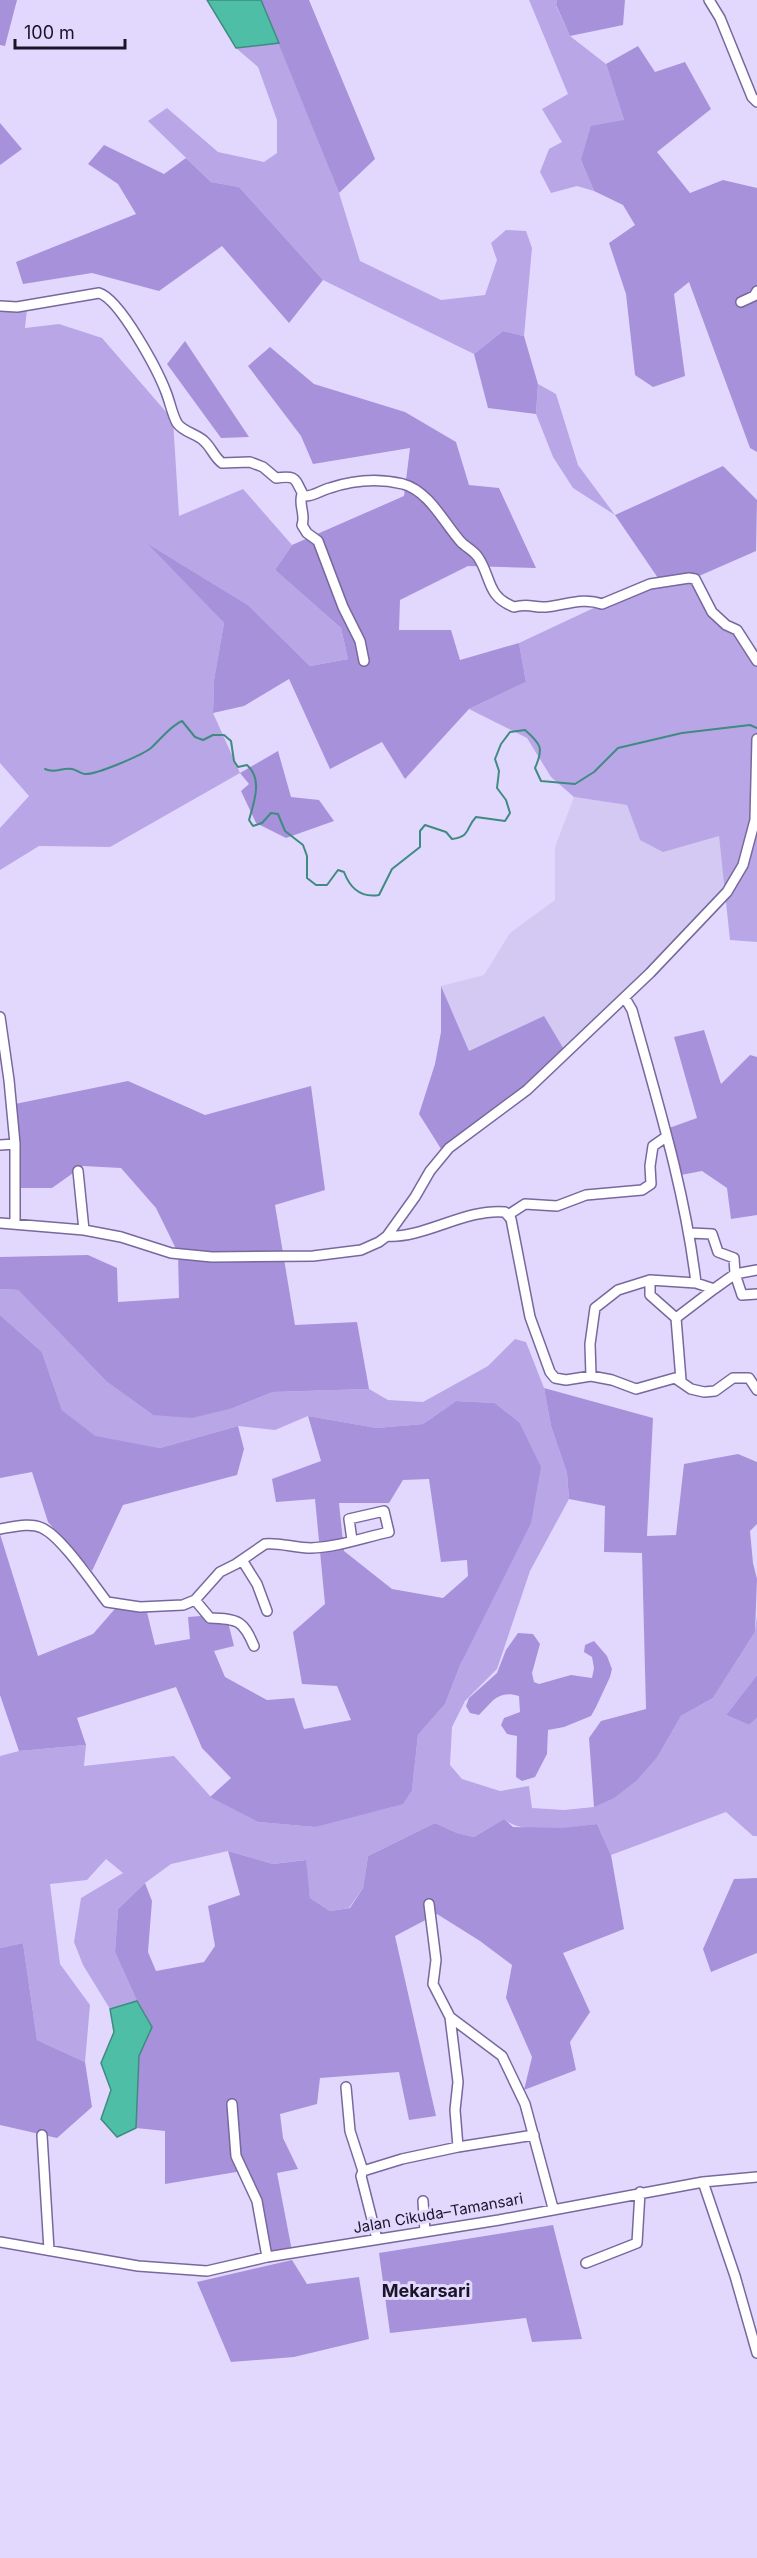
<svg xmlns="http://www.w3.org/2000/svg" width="757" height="2558" font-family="Inter,sans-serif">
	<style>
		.built { fill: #d4c9f2 }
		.green { fill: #b8a6e7 }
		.forest { fill: #a791db; fill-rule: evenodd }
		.water { fill: #4ebea7; stroke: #3f8b81; stroke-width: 1.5 }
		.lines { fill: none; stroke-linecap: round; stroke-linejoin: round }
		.stream { stroke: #3f8b81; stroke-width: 2 }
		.minor-casing { stroke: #78689e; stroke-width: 12 }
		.minor { stroke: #fff; stroke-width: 9 }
		.labels { text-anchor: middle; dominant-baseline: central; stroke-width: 6; stroke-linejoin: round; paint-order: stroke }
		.street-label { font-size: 15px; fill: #1b1429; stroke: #e2d8fd }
		.quarter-label { font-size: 18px; font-weight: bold; fill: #1b1429; stroke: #e2d8fd }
	</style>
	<rect width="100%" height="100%" fill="#e2d8fd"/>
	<path class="built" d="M574,797L627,805L640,840L719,836L726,898L565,1051L544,1017L469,1051L441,986L484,975L510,933L555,900V847Z"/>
	<path class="green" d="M529,0H557L556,6L570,36L606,64L624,120L581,160L594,191L577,186L551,193L540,172L549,149L562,142L542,109L568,94Z
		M279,43L339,193L360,261L441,300L485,295L497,260L491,243L506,230L526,231L532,248L524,336L503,331L474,354L323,280L239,187L211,182L148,121L167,108L218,152L264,162L277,153V120L258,67L236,48Z
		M28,300L25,328L59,324L102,338L173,420L179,516L243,489L292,545L275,570L341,628L348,659L310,666L248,605L151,546L224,623L214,680L213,713L240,773L110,847L39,846L0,870V828L29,796L0,763V304Z
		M538,384L556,394L578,465L615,515L573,488L553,457L536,414Z
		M699,576L712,613L743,633L757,657V942L730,940L719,836L663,852L640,840L627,805L574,797L551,777L527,738L469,709L526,682L519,643L598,606L660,581Z
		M0,1289L18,1290L107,1382L153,1415L233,1408L273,1392L369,1389L388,1400L423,1402L488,1366L515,1339L526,1342L544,1388L551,1426L567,1473L569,1499L530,1571L497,1669L465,1701L452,1727L450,1765L462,1779L500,1791L529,1786L532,1808L564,1810L594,1807L658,1756L681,1716L713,1698L755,1632L757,1616V1675L726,1715L749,1725L757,1718V1836H753L726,1812L611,1855L597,1824C572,1827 523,1836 504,1819L474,1837L457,1833L435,1823L368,1856L363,1888L349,1908L330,1911L310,1898L305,1860L273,1864L228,1851L171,1864L145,1883L118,1909L115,1952L137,2001L110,2009L83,1965L74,1942L81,1898L123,1873L106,1859L87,1880L50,1884L60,1964L90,2005L85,2062L37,2040L23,1943L0,1948V1756L19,1751L86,1745L84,1766L174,1756L211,1797L258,1822L315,1827L412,1790L418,1735L445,1704L461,1663L519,1422L495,1403L456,1401L423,1424L377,1428L308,1416L275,1430L238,1426L160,1448L95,1437L62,1410L42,1352L0,1315Z"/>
	<path class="forest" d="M0,0H17L5,46L0,45Z
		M261,0H309L375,159L339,193Z
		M557,0H625L623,25L570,36L556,5Z
		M638,46L655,72L685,62L711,109L657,152L690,193L723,180L757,188V452L750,448L689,282L674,294L685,376L653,387L635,375L626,294L609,243L635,225L623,205L594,191L581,160L591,126L624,120L606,64Z
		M0,123L22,149L0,165Z
		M104,145L164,174L186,158L211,182L239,187L323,280L289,323L222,246L159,291L92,273L23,284L16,262L136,214L118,184L88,164Z
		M503,331L524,336L538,384L536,414L488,408L474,354Z
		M185,341L249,437L221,438L167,364Z
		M270,347L314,384L405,412L456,442L469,485L499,488L536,568L468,566L400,600L399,630H451L460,660L519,643L526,682L469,709L405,779L382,742L330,769L289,679L244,706L213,713L214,680L224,623L148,544L248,605L310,666L348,659L341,628L275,570L292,545L404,496L410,448L313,464L301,436L248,366Z
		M723,466L757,500L756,551L699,576L660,581L615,515Z
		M278,751L291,797L319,800L334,821L286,838L256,823L241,791L249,784L240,773Z
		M441,986L469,1051L544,1016L565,1051L509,1108L443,1152L419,1114L435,1064L441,1032Z
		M704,1030L721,1084L750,1055L757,1057V1215L731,1219L727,1188L702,1171L681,1175L669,1128L697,1118L674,1037Z
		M128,1081L205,1115L311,1086L325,1190L275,1205L295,1325L357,1322L369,1389L273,1392L233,1408L192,1418L153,1415L107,1382L18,1290L0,1289V1257L88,1255L117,1268L118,1302L179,1298L178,1253L156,1208L121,1168L83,1166L52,1188H15L10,1105Z
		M0,1315L42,1352L62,1410L95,1436L160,1448L238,1426L244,1449L237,1475L123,1505L92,1571L48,1522L32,1472L0,1478Z
		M544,1388L653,1418L647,1536L676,1535L684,1464L738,1454L757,1462V1524L750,1531L753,1563L757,1579L755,1632L713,1698L681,1716L658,1756L637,1780L614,1798L594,1807L589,1738L601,1721L646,1709L642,1553L604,1552L605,1506L569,1499L567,1473L551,1426Z
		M456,1401L495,1403L519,1422L541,1467L531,1523L461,1663L445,1704L418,1735L412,1790L403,1804L315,1827L258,1822L210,1797L231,1778L202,1748L176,1687L77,1718L86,1745L19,1751L0,1695V1534L38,1656L93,1634L120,1603L146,1608L155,1645L190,1639L188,1617L226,1614L234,1646L214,1651L225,1677L267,1700L294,1698L304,1729L351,1720L337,1686L302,1684L293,1632L325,1604L315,1499L276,1502L272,1479L321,1461L308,1416L377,1428L423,1424ZM429,1479L441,1562L467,1560L468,1576L443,1598L392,1589L344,1551L339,1503H389L403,1480Z
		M518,1633L533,1634L540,1644L532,1673L534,1682L539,1684L571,1675L592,1678L594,1668L592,1657L584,1652L585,1645L594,1641L607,1656L612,1669L610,1677L596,1707L591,1716L564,1727L548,1730L547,1754L535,1777L522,1781L516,1777L517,1736L507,1734L501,1725L504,1718L520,1712L519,1696C498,1690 493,1701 479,1715L470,1713L466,1706L469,1698L497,1673L506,1650Z
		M757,1675V1718L749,1725L726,1715Z
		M504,1819L513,1827L562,1828L597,1824L611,1855L624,1929L563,1953L590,2012L570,2042L576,2070L524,2090L532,2057L506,1998L512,1965L480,1941L437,1914L395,1936L436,2116L409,2120L399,2072L320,2078L317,2104L280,2114L283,2138L298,2169L277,2173L292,2251L265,2257L248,2170L165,2184V2131L136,2128L139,2056L152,2027L137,2001L115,1952L118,1909L145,1883L152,1901L148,1952L156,1971L204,1962L215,1946L208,1906L240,1895L228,1851L273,1864L306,1860L310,1898L330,1911L350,1908L363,1888L368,1856L435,1823L457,1833L474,1837Z
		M757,1878V1953L711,1972L703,1949L734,1879Z
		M23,1943L37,2040L85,2062L92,2107L57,2138L0,2125V1948Z
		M553,2225L582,2339L532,2342L526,2318L390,2333L379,2253Z
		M292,2260L307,2284L359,2277L369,2339L294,2357L231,2362L197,2282Z"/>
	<path class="water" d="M207,0H261L279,43L236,48Z
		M137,2001L152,2027L139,2056L136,2128L117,2137L101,2119L111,2090L101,2063L114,2032L110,2009Z"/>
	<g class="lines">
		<path class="stream" d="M45,769C55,774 62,767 72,769C77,770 81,774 85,774C96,775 142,755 151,748C161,739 170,726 182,721L195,737L203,740L213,735H224L231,741L234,761L238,767L247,765C263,779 254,802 249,820L253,826L262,823L271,813L278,814L285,831L303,845L307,856V878L316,885H327L338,870L344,872C350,888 361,898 379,895L392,869L420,847V831L425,825L446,832L452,839C472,836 465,828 476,817L505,821L510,813L506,800L497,788L499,771L495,759L501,744L510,732L525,730C541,744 544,748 535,768L541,781L575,784L594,772L618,748L682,733L750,725L757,728"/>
		<defs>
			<path id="minor" d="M709,0L720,18L752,97L757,102
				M741,302L754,296L757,291
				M0,306L17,307L99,293C120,299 158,371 166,392C170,402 172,414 177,423C183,432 197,434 204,441C211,447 214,457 222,463L250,462L263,467L276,478C298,475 294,479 304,496C313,497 321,490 330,488C354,480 378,478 403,484C429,491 444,523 461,542C466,547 474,551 478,557C492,578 486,596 514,607C530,603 533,608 546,607C566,605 583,597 602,604L650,584L689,578L695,579L712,612L726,625L737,630L757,661
				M302,494C298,505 306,514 302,525L307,533L318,541L343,607L360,641L364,661
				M0,1017L9,1080L15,1144V1223
				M0,1145L15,1144
				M78,1171L84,1230
				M508,1215L525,1204L557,1206L586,1195L642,1190L651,1184L650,1166L653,1146L666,1137
				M0,1223L84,1230L121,1237L171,1253L212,1257L313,1256L361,1250L379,1242L387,1236L415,1197L430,1171L449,1148L527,1090L650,973L727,892L743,865L755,820L757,739
				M690,1233L712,1234L718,1252L734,1258L735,1274L742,1295L757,1294
				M387,1236C423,1239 466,1208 505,1212L511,1219L530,1317L550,1372L555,1378L566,1380L591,1376L612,1380L636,1389L675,1378L691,1389L704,1392L715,1391L733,1378H749L757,1390
				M650,1280V1295L676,1318L681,1380
				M696,1283L714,1289L735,1274L757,1270
				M676,1318L714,1289
				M591,1376L590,1344L595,1308L618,1290L650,1280L696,1283C685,1190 657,1100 632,1010L625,998
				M0,1529C13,1527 30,1522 42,1528C61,1536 93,1584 107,1602L140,1607L183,1605L195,1600L220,1572L236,1564L265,1544C277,1542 296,1548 311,1548C338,1547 362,1538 389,1532L384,1511L349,1519L352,1540
				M242,1560L257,1584L267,1611
				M195,1600L210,1618C238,1619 243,1620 254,1646
				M429,1904L436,1960L433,1984L450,2017L502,2056L525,2104L553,2208
				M346,2087L350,2131L363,2171
				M232,2104L236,2156L257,2201L267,2257
				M42,2135L49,2250
				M458,2147L534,2135
				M703,2182L757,2177
				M423,2201L425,2232
				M377,2239L361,2176L363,2171L402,2159L458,2147L455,2110L458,2082L450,2017
				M0,2242L138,2266L207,2271L267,2257L499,2220L703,2182L735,2276L757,2353
				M586,2263L637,2243L640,2192"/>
		</defs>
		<use href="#minor" class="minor-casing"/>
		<use href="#minor" class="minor"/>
	</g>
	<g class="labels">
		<g class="street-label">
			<text transform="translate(438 2213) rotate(-10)">Jalan Cikuda–Tamansari</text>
		</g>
		<g class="quarter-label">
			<text x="426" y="2290">Mekarsari</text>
		</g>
	</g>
	<path d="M15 39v9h110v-9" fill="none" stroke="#1b1429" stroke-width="3"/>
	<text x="24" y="39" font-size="18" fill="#1b1429" stroke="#e2d8fd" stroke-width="4.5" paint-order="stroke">100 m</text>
</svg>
